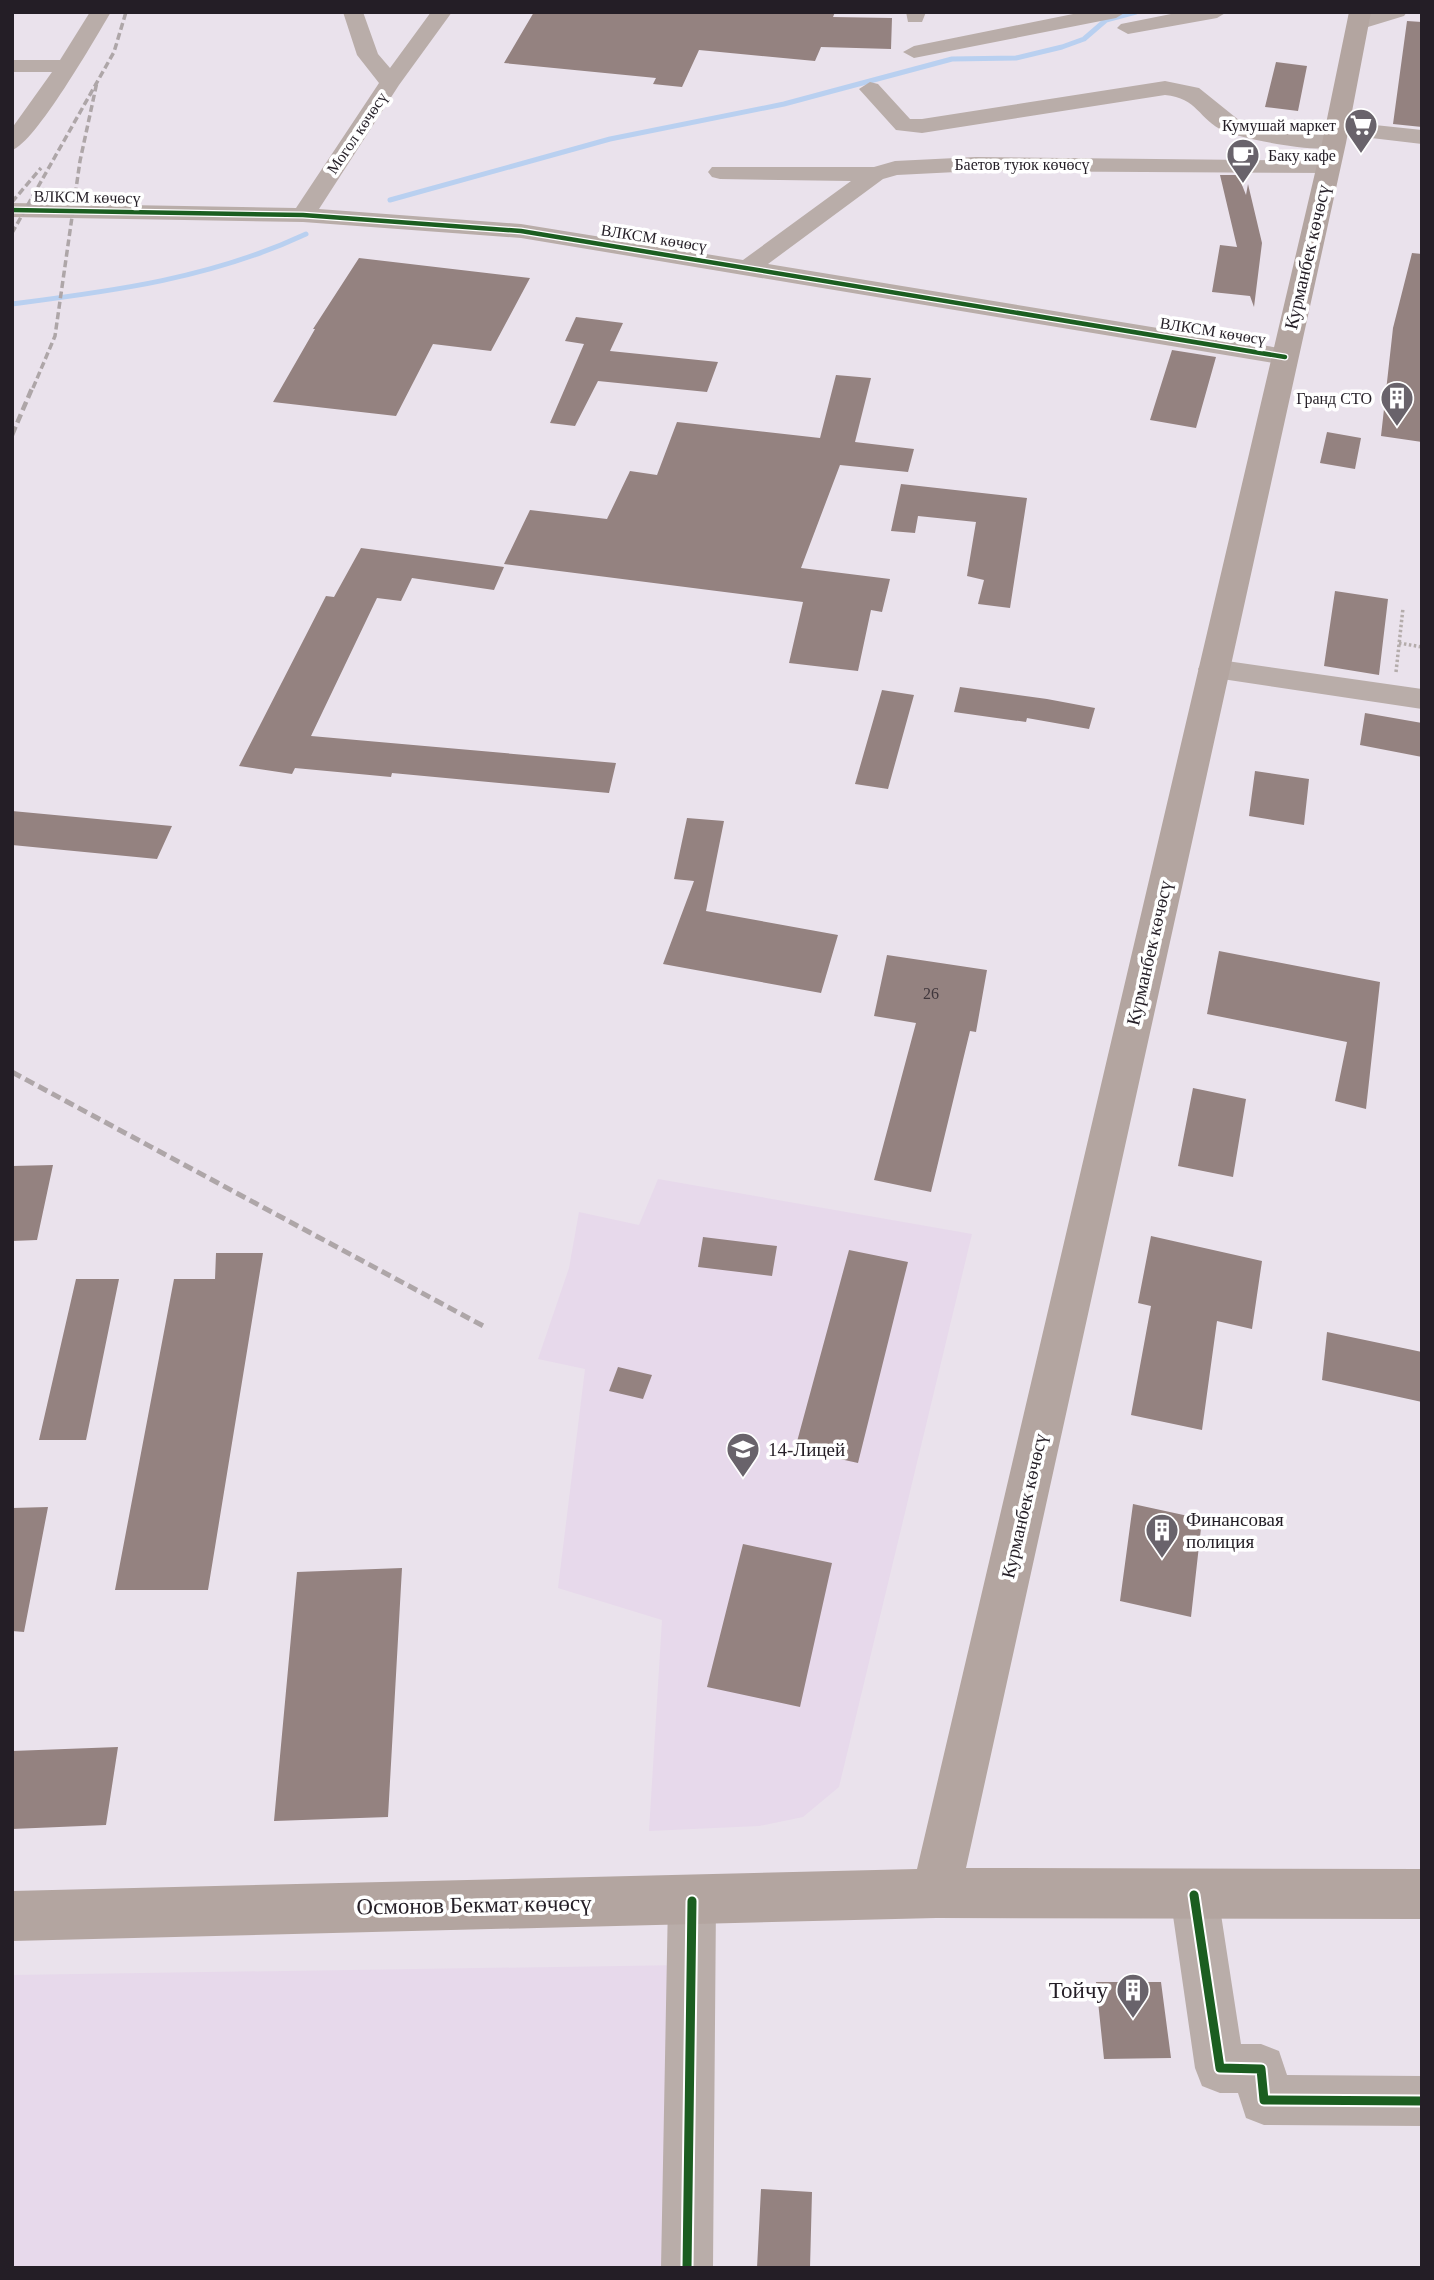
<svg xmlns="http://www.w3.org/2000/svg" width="1434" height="2280" font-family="Georgia,serif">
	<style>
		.built { fill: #e7d9eb }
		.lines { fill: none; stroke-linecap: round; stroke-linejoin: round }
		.stream { stroke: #b9d0f0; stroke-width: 5 }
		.building { fill: #948280 }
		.path { stroke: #b4acab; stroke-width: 3.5; stroke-dasharray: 2.5 2.5; stroke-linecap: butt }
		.minor { fill: #b9ada9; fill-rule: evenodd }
		.major { fill: #b3a5a0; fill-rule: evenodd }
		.rail-far2 { stroke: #aea6a8; stroke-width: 3.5; stroke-dasharray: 7 3.5; stroke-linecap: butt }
		.rail-far1 { stroke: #aea6a8; stroke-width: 4.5; stroke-dasharray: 9 4.5; stroke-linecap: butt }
		.rail { stroke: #aea6a8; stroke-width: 5; stroke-dasharray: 10 5; stroke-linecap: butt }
		.cycleway-far1-casing { stroke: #fff; stroke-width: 7 }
		.cycleway-casing { stroke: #fff; stroke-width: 13 }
		.cycleway-far1 { stroke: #1b5e20; stroke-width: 4.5 }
		.cycleway { stroke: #1b5e20; stroke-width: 9 }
		.labels { text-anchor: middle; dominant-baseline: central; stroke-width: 7; stroke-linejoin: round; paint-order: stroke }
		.far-poi-label { font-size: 16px; fill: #241e26; stroke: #fff; text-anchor: end }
		.far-street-label { font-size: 16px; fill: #241e26; stroke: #fff }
		.number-label { font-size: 16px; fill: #40373c }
		.street-label { font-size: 19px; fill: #241e26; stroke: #fff }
		.poi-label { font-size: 19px; fill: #241e26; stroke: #fff; text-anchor: start }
		.near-street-label { font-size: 23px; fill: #241e26; stroke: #fff }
		.near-poi-label { font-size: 23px; fill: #241e26; stroke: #fff; text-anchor: end }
	</style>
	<rect width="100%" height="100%" fill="#eae2ec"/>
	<path class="built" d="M658,1179L972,1234L839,1787L803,1817L759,1826L649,1831L662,1620L558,1588L585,1369L538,1359L569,1268L579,1212L639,1225Z
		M685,1965L677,2268H12V1975Z"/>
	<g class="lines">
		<path class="stream" d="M390,200L610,139L784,104L952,59L1016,58L1062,47L1084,39L1106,20L1136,12
			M12,304C114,291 212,278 306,234"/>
	</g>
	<path class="building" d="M534,12H835L833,17L892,18L891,49L821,47L815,61L699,50L682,87L653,84L656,78L504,63Z
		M1407,21L1422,22V127L1393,124Z
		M1276,62L1307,66L1298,111L1265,107Z
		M1220,175H1238L1246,195L1248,184L1262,243L1254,307L1250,296L1212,292L1220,245L1237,247Z
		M1412,253L1422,254V442L1381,436L1393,328Z
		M359,258L530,278L491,351L433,344L396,416L273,402L315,329H313Z
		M576,317L623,323L610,351L718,362L707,392L598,381L575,426L550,423L584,344L565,341Z
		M1172,350L1216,357L1196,428L1150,420Z
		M836,375L871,378L855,442L914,449L908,472L840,465L801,568L890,579L882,612L871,610L858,671L789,663L803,602L504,564L530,510L607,519L630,471L657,475L677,422L820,438Z
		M1327,432L1361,438L1355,469L1320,463Z
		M901,484L1027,498L1010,608L978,604L984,580L967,576L976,522L918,516L915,533L891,531Z
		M361,548L504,567L494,590L412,578L401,601L377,598L311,736L616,763L609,793L392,773L391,777L295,768L292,774L239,766L326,596L334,597Z
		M1335,591L1388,599L1379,675L1324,666Z
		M960,687L1047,699L1095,708L1089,729L1027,718L1026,722L954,712Z
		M882,690L914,695L888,789L855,784Z
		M1365,713L1422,723V757L1360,745Z
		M1255,771L1309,779L1304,825L1249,816Z
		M12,811L172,826L157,859L12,845Z
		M687,818L724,821L706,911L838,935L821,993L663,964L694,881L674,879Z
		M1219,951L1380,982L1366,1109L1335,1101L1347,1042L1207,1014Z
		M887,955L987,970L976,1032L970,1031L931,1192L874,1180L916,1023L874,1016Z
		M1193,1088L1246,1099L1233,1177L1178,1166Z
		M53,1165L37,1240L12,1241V1166Z
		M1151,1236L1262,1261L1252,1329L1217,1321L1202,1430L1131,1415L1151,1306L1138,1303Z
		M703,1237L777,1246L772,1276L698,1267Z
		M849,1250L908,1262L858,1463L795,1449Z
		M216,1253H263L208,1590H115L174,1279H215Z
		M76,1279H119L86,1440H39Z
		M1327,1332L1422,1352V1402L1322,1380Z
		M618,1367L652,1375L643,1399L609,1391Z
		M1133,1504L1202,1519L1191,1617L1120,1601Z
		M48,1507L24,1632L12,1631V1508Z
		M743,1544L832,1563L800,1707L707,1687Z
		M402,1568L388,1817L274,1821L297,1572Z
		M118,1747L106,1825L12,1829V1751Z
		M1096,1982H1161L1171,2058L1104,2059Z
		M761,2189L812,2192L810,2268H757Z"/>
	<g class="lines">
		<path class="path" d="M1399,643L1422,647
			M1396,672L1403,608"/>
		<path class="minor" d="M90,12H111C96,37 35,144 12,150V128L52,72H12V60H60Z
			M343,12H363L378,54L390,68L431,12H452L399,85L319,209L521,224L743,260L851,181L720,179L712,177L708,172L712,167H874L895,161L976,157L1336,161L1339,166L1328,173L976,171L897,175L883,179L768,264L1285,349L1294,352L1298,357L1294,362L1285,365L521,238L303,222L12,217V203L296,208L379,83L357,55Z
			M906,12H926L922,22H908Z
			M1083,12H1126L1116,18L914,58L903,52L914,46Z
			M1181,12H1227L1217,18L1128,34L1117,28L1121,24Z
			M1374,12H1407L1404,16L1358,30L1348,24L1351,20Z
			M1165,81L1199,88L1240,121L1269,129L1334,136L1345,143C1335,158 1242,139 1224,131C1198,119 1198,98 1165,95L922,133L896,130L859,89L870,82L878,84L910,119H922Z
			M1337,121L1422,130V144L1329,133L1326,128L1329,123Z
			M1213,659L1422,689V709L1202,676L1198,669L1202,662Z
			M1194,1871L1211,1878L1218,1895L1241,2044H1261L1279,2051L1287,2075L1422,2076V2126L1264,2125L1246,2118L1238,2093H1220L1202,2086L1195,2068L1170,1895L1177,1878Z
			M692,1877L709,1884L716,1901L713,2268H661L668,1901L675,1884Z"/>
		<path class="major" d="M1349,12H1371L1346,143L966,1868L1422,1869V1919L936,1918L12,1941V1891L917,1869L1322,143Z"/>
		<path class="rail-far2" d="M12,202L41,168
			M12,233L114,52L126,12
			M33,388L55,336L80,161L97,82"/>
		<path class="rail-far1" d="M12,435L33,386"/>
		<path class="rail" d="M12,1072L487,1328"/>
		<defs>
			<path id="cycleway-far1" d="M12,210L303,215L521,231L1285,357"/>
			<path id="cycleway" d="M1194,1895L1220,2068L1261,2069L1264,2100L1422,2101
				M687,2268L692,1901"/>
		</defs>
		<use href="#cycleway-far1" class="cycleway-far1-casing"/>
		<use href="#cycleway" class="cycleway-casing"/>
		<use href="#cycleway-far1" class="cycleway-far1"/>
		<use href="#cycleway" class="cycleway"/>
	</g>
	<defs>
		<symbol id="supermarket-pin" viewBox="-11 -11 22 30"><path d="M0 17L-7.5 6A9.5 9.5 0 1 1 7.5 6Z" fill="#69636b" stroke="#fff"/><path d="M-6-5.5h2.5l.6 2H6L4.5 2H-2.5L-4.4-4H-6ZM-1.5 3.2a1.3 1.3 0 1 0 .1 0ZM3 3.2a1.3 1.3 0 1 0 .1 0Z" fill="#fff"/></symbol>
		<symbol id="cafe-pin" viewBox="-11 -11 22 30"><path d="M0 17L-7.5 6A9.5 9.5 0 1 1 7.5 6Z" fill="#69636b" stroke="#fff"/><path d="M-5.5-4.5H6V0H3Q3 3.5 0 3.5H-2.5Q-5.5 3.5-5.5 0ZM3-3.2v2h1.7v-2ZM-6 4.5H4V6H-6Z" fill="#fff"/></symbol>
		<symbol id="building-pin" viewBox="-11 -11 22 30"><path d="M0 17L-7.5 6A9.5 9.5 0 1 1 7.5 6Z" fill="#69636b" stroke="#fff"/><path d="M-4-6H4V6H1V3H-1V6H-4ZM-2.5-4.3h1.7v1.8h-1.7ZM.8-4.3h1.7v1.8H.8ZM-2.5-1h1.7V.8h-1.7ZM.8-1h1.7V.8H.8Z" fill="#fff"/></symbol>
		<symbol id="school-pin" viewBox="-11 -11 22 30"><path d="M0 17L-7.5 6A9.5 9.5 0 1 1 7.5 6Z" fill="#69636b" stroke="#fff"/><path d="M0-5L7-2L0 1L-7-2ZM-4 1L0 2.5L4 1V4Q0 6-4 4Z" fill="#fff"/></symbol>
	</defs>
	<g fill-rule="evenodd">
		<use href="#supermarket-pin" x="1342" y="106" width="38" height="52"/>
		<use href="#cafe-pin" x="1224" y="136" width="38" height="52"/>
		<use href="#building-pin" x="1378" y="379" width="38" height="52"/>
		<use href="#school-pin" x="724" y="1430" width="38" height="52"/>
		<use href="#building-pin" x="1143" y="1511" width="38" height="52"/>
		<use href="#building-pin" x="1114" y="1971" width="38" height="52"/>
	</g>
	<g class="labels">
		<g class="far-poi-label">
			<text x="1336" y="125">Кумушай маркет</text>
			<text x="1268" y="155" text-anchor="start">Баку кафе</text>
			<text x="1372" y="398">Гранд СТО</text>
		</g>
		<g class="far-street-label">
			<text transform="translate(357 133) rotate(-56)">Могол көчөсү</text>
			<text x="1022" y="164">Баетов туюк көчөсү</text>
			<text transform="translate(87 197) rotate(1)">ВЛКСМ көчөсү</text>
			<text transform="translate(654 238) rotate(9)">ВЛКСМ көчөсү</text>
			<text transform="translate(1213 331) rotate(9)">ВЛКСМ көчөсү</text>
		</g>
		<g class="number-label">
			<text x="931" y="993">26</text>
		</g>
		<g class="street-label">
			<text transform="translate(1307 257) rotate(-77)">Курманбек көчөсү</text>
			<text transform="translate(1149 953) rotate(-77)">Курманбек көчөсү</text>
			<text transform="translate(1024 1506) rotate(-77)">Курманбек көчөсү</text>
		</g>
		<g class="poi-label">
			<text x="768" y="1449">14-Лицей</text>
			<text x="1186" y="1519">Финансовая<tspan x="1186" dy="22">полиция</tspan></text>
		</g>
		<g class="near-street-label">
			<text transform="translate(474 1905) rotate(-1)">Осмонов Бекмат көчөсү</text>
		</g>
		<g class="near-poi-label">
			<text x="1108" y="1990">Тойчу</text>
		</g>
	</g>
	<rect width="1434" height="2280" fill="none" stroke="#241e26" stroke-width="28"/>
</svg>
